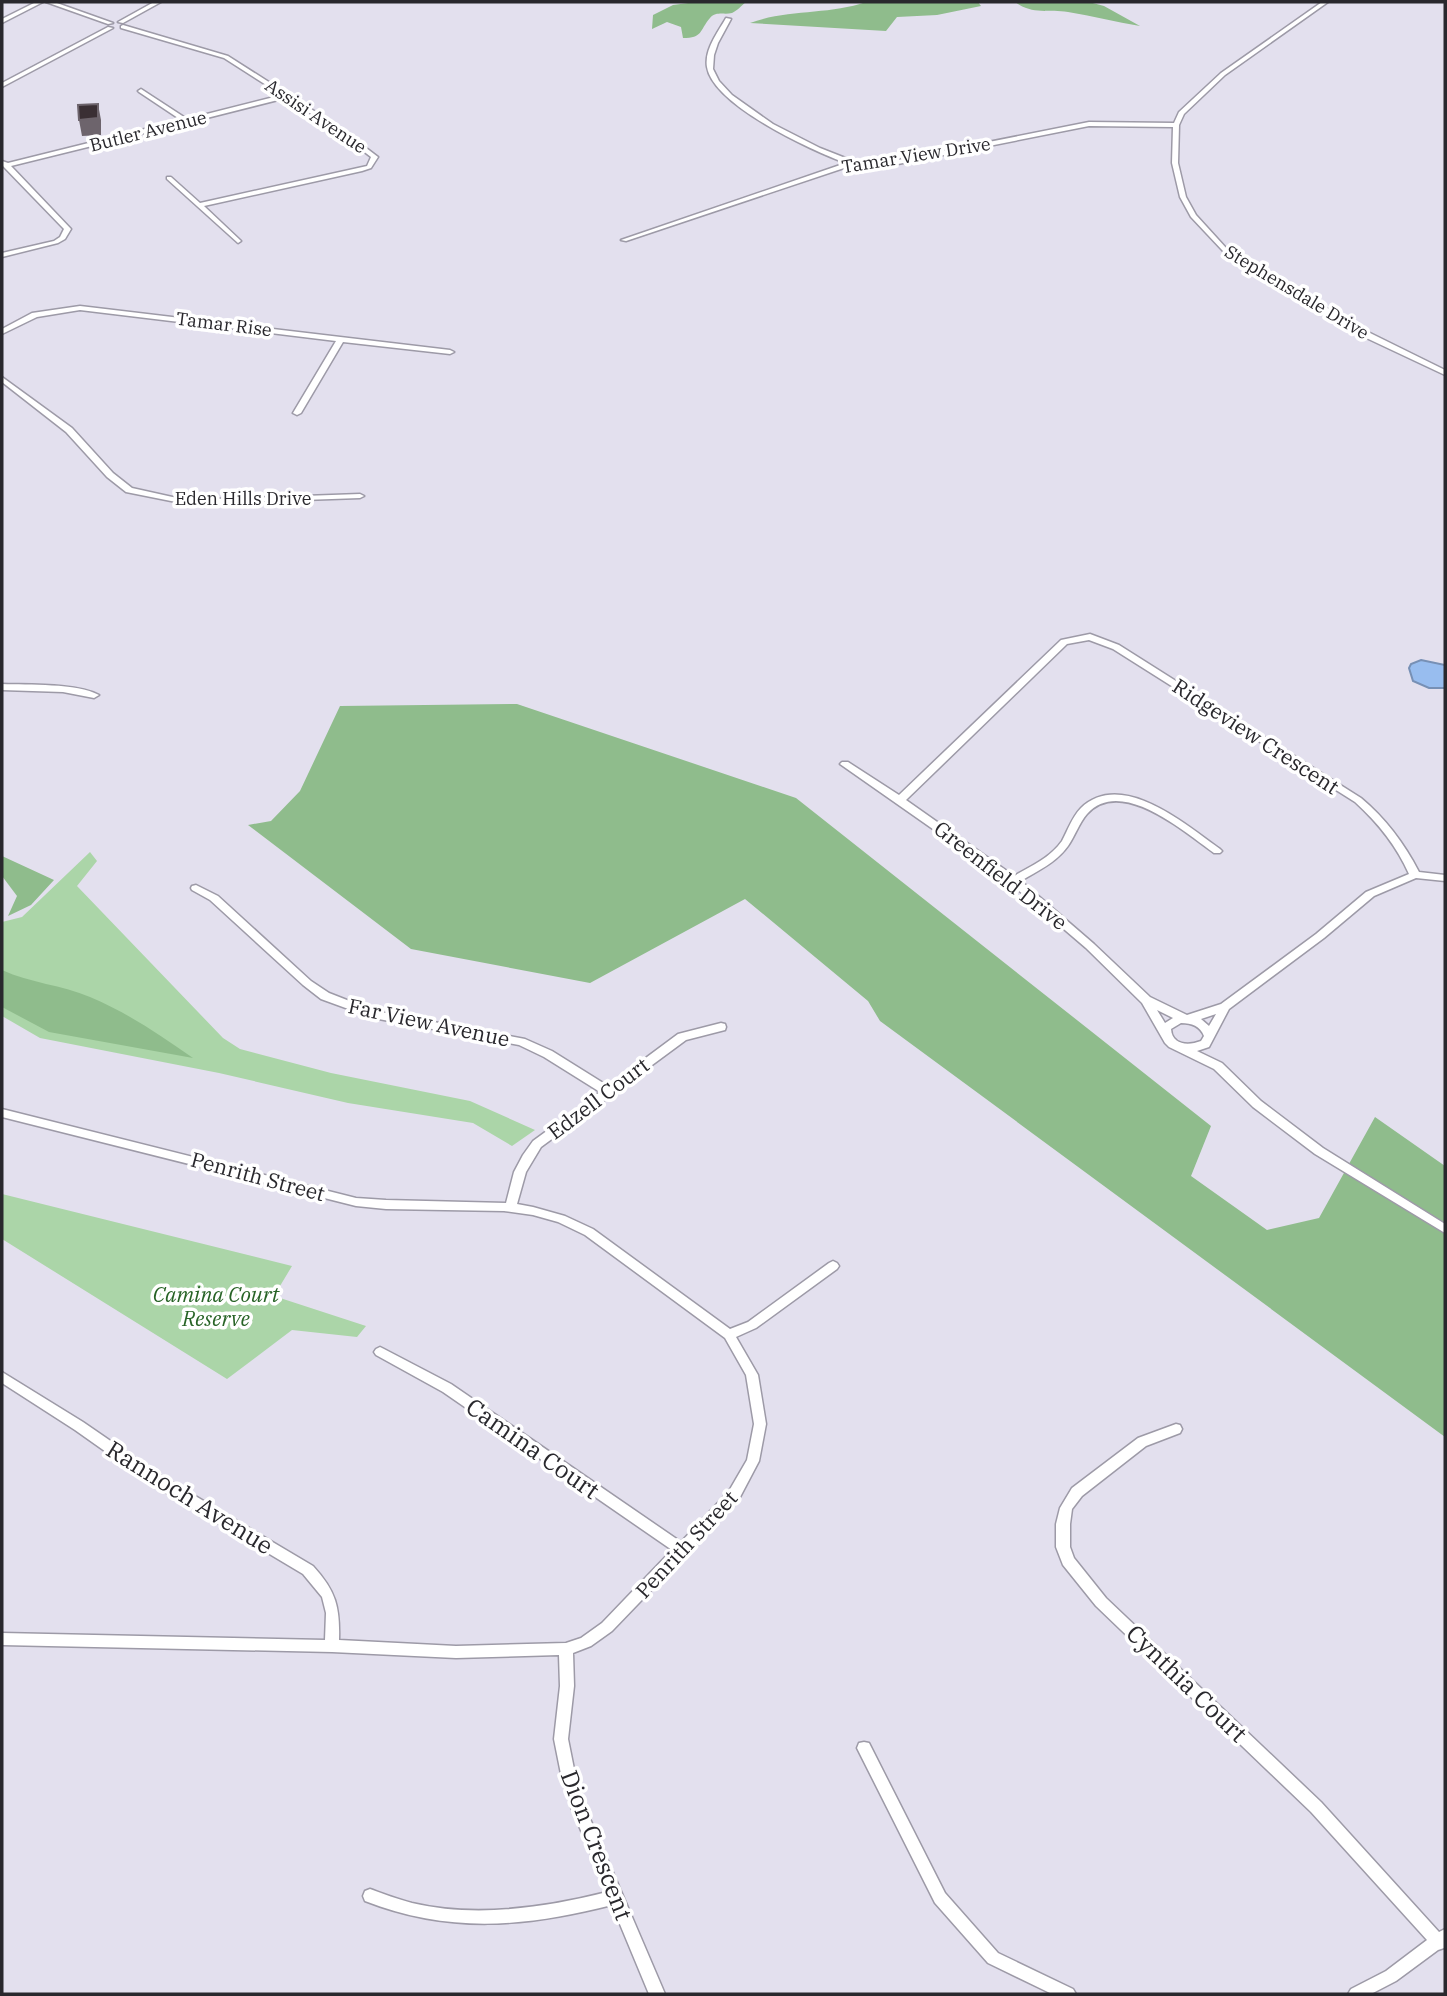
<svg xmlns="http://www.w3.org/2000/svg" width="1447" height="1996" font-family="'IBM Plex Serif',serif">
	<style>
		.green { fill: #abd5a8 }
		.forest { fill: #8fbc8c }
		.water { fill: #98bdef; stroke: #7790b5; stroke-width: 2 }
		.lines { fill: none; stroke-linecap: round; stroke-linejoin: round }
		.minor-casing { stroke: #9d9aa7; stroke-width: 3 }
		.minor { fill: #fff; fill-rule: evenodd }
		.shaded-wall { fill: #6d646c }
		.building { fill: #3a2f34; stroke: #6d646c; stroke-width: 2 }
		.labels { text-anchor: middle; dominant-baseline: central; stroke-width: 7; stroke-linejoin: round; paint-order: stroke }
		.far-street-label { font-size: 18px; fill: #29282d; stroke: #fff }
		.street-label { font-size: 21px; fill: #29282d; stroke: #fff }
		.park-label { font-size: 21px; font-style: italic; fill: #276326; stroke: #fff }
		.near-street-label { font-size: 24px; fill: #29282d; stroke: #fff }
	</style>
	<rect width="100%" height="100%" fill="#e3e0ee"/>
	<path class="green" d="M90,852L97,861L77,886L223,1038L240,1049L331,1073L470,1101L535,1130L512,1146L473,1123L348,1103L219,1073L40,1038L2,1016V922L22,917Z
		M2,1194L292,1266L274,1296L366,1326L357,1337L292,1330L227,1379L2,1239Z"/>
	<path class="forest" d="M696,2H746C742,5 737,11 732,13C724,15 716,11 710,18C699,31 703,38 683,38L681,27L667,22L652,29L653,15L673,5Z
		M866,2H978L981,6L937,15L897,17L886,31L750,23C787,9 829,15 866,2Z
		M1015,2H1089L1104,6L1140,26C1116,22 1092,16 1068,12C1049,9 1032,15 1015,2Z
		M517,704L796,798L1211,1126L1191,1176L1267,1230L1319,1218L1375,1117L1445,1166V1437L880,1021L868,1001L745,899L590,983L411,949L248,825L271,821L300,791L340,706Z
		M2,856L54,880L31,905L8,916L17,896L2,876Z
		M2,970C30,983 62,985 90,997C128,1013 160,1035 193,1058L49,1032L2,1007Z"/>
	<path class="water" d="M1421,660L1445,665V688H1429L1413,681L1409,668L1411,664Z"/>
	<g class="lines">
		<defs>
			<path id="minor" d="M36,2H43L2,23V19Z
				M46,2H54L113,23L108,24Z
				M154,2H161L123,23L118,22Z
				M1322,2H1328L1225,75L1184,114L1179,125L1178,163L1186,197L1196,215L1227,249L1366,331L1445,370V375L1360,335L1223,251L1191,217L1180,197L1172,163L1173,127L1089,126L898,164L853,165L626,241L621,240L846,163C812,151 713,105 707,67C704,50 718,32 726,18L731,19L718,43L714,55L713,69L719,81L732,95L773,124L820,148L853,161L898,160L1089,122L1174,123L1179,112L1221,73Z
				M123,25L228,56L336,125L378,157L371,168L362,171L204,206L240,240L241,241L238,243L167,179V177H171L200,203L358,168L367,166L371,157L332,127L286,98L191,122L188,124L185,123L11,166L71,229L65,239L58,243L2,257V253L54,241L60,237L64,229L2,165V161L8,163L181,120L139,92L138,91L141,89L187,119L282,95L224,58L121,28V26Z
				M108,27L113,28L2,87V83Z
				M80,306L450,350L454,352L450,354L343,342L301,413L297,415L293,413L336,341L80,310L37,317L2,334V329L32,313Z
				M2,377L72,428L113,473L132,488L186,500L360,494L364,496L360,498L186,504L126,492L107,477L66,432L2,382Z
				M1090,634L1119,645L1361,798C1386,819 1404,843 1419,872L1445,875V881L1416,878L1374,896L1324,938L1229,1009L1209,1047L1197,1051L1222,1063L1261,1101L1323,1148L1445,1224V1233L1315,1154L1253,1107L1214,1069L1169,1047L1165,1043L1142,1003L1086,948L1010,883L840,764L842,762H848L899,795L1061,640ZM1089,640L1113,649L1355,802C1378,823 1396,845 1409,874L1366,892L1316,934L1221,1004L1187,1015L1150,997L1094,944L1021,881C1037,871 1056,863 1068,846C1075,836 1079,823 1087,814C1121,776 1184,832 1214,853H1220L1222,851L1220,849C1186,825 1122,769 1081,808C1072,817 1068,830 1062,841C1050,858 1031,866 1014,876L906,800L1067,644ZM1157,1010L1173,1018L1165,1023ZM1216,1014L1209,1026L1201,1019ZM1181,1023C1192,1023 1200,1026 1204,1036L1201,1041C1188,1046 1172,1045 1171,1029Z
				M2,684C28,685 77,683 99,695L94,698L63,692L2,690Z
				M196,885L218,896L311,981L329,993L375,1011L525,1039L552,1051L608,1086L678,1034L721,1023L725,1024L726,1027L725,1030L686,1040L541,1147L526,1172L517,1204L533,1207L565,1216L593,1229L730,1329L748,1322L829,1263L833,1261L837,1263L839,1266L837,1269L756,1328L736,1337L758,1375L766,1424L759,1461L739,1499L612,1631L591,1646L573,1653L574,1686L568,1739L575,1774L585,1807L665,1994H649L612,1905C526,1927 449,1934 365,1901L363,1896L365,1891L370,1889C384,1894 397,1899 412,1903C475,1918 544,1908 607,1892L571,1807L561,1774L554,1739L560,1686L559,1655L456,1658L332,1652L2,1645V1633L325,1640L326,1613L322,1597L303,1574L150,1483L75,1430L2,1383V1372L83,1422L160,1475L313,1566C336,1591 340,1607 339,1640L456,1646L566,1643L581,1638L602,1623L672,1550L443,1392L376,1355L374,1352L376,1349L380,1347L384,1349L451,1384L681,1542L729,1491L747,1460L754,1424L746,1375L725,1338L585,1235L558,1222L533,1215L504,1211L386,1209L356,1206L2,1117V1109L356,1198L386,1200L506,1203L514,1172L523,1155L533,1141L600,1092L544,1057L519,1045L373,1018L321,999L303,985L210,900L192,890L191,888L192,886Z
				M1176,1424L1180,1425L1182,1429L1180,1433L1146,1446L1082,1496L1072,1509L1070,1524V1547L1074,1558L1106,1598L1321,1802L1439,1932L1445,1929L1444,1948L1438,1950L1396,1981L1371,1994H1348L1351,1989L1386,1971L1427,1940L1311,1812L1096,1606L1063,1565L1056,1547V1524L1060,1508L1072,1488L1138,1438Z
				M864,1742L869,1743L945,1893L998,1953L1073,1989L1076,1994H1052L988,1963L935,1903L857,1748L859,1743Z"/>
		</defs>
		<use href="#minor" class="minor-casing"/>
		<use href="#minor" class="minor"/>
	</g>
	<path class="shaded-wall" d="M98,104L101,120V135L82,136L79,120Z"/>
	<path class="building" d="M98,104V118L79,120L78,105Z"/>
	<g class="labels">
		<g class="far-street-label">
			<text transform="translate(316 116) rotate(34)">Assisi Avenue</text>
			<text transform="translate(148 131) rotate(-14)">Butler Avenue</text>
			<text transform="translate(916 155) rotate(-9)">Tamar View Drive</text>
			<text transform="translate(1297 292) rotate(31)">Stephensdale Drive</text>
			<text transform="translate(224 324) rotate(7)">Tamar Rise</text>
			<text x="243" y="498">Eden Hills Drive</text>
		</g>
		<g class="street-label">
			<text transform="translate(1256 736) rotate(33)">Ridgeview Crescent</text>
			<text transform="translate(1001 875) rotate(38)">Greenfield Drive</text>
			<text transform="translate(429 1022) rotate(12)">Far View Avenue</text>
			<text transform="translate(598 1098) rotate(-37)">Edzell Court</text>
			<text transform="translate(258 1176) rotate(15)">Penrith Street</text>
			<text transform="translate(686 1544) rotate(-47)">Penrith Street</text>
		</g>
		<g class="park-label">
			<text x="216" y="1294">Camina Court<tspan x="216" dy="24">Reserve</tspan></text>
		</g>
		<g class="near-street-label">
			<text transform="translate(533 1448) rotate(35)">Camina Court</text>
			<text transform="translate(190 1497) rotate(32)">Rannoch Avenue</text>
			<text transform="translate(1187 1683) rotate(44)">Cynthia Court</text>
			<text transform="translate(597 1845) rotate(69)">Dion Crescent</text>
		</g>
	</g>
	<rect width="1447" height="1996" fill="none" stroke="#29282d" stroke-width="7"/>
</svg>
